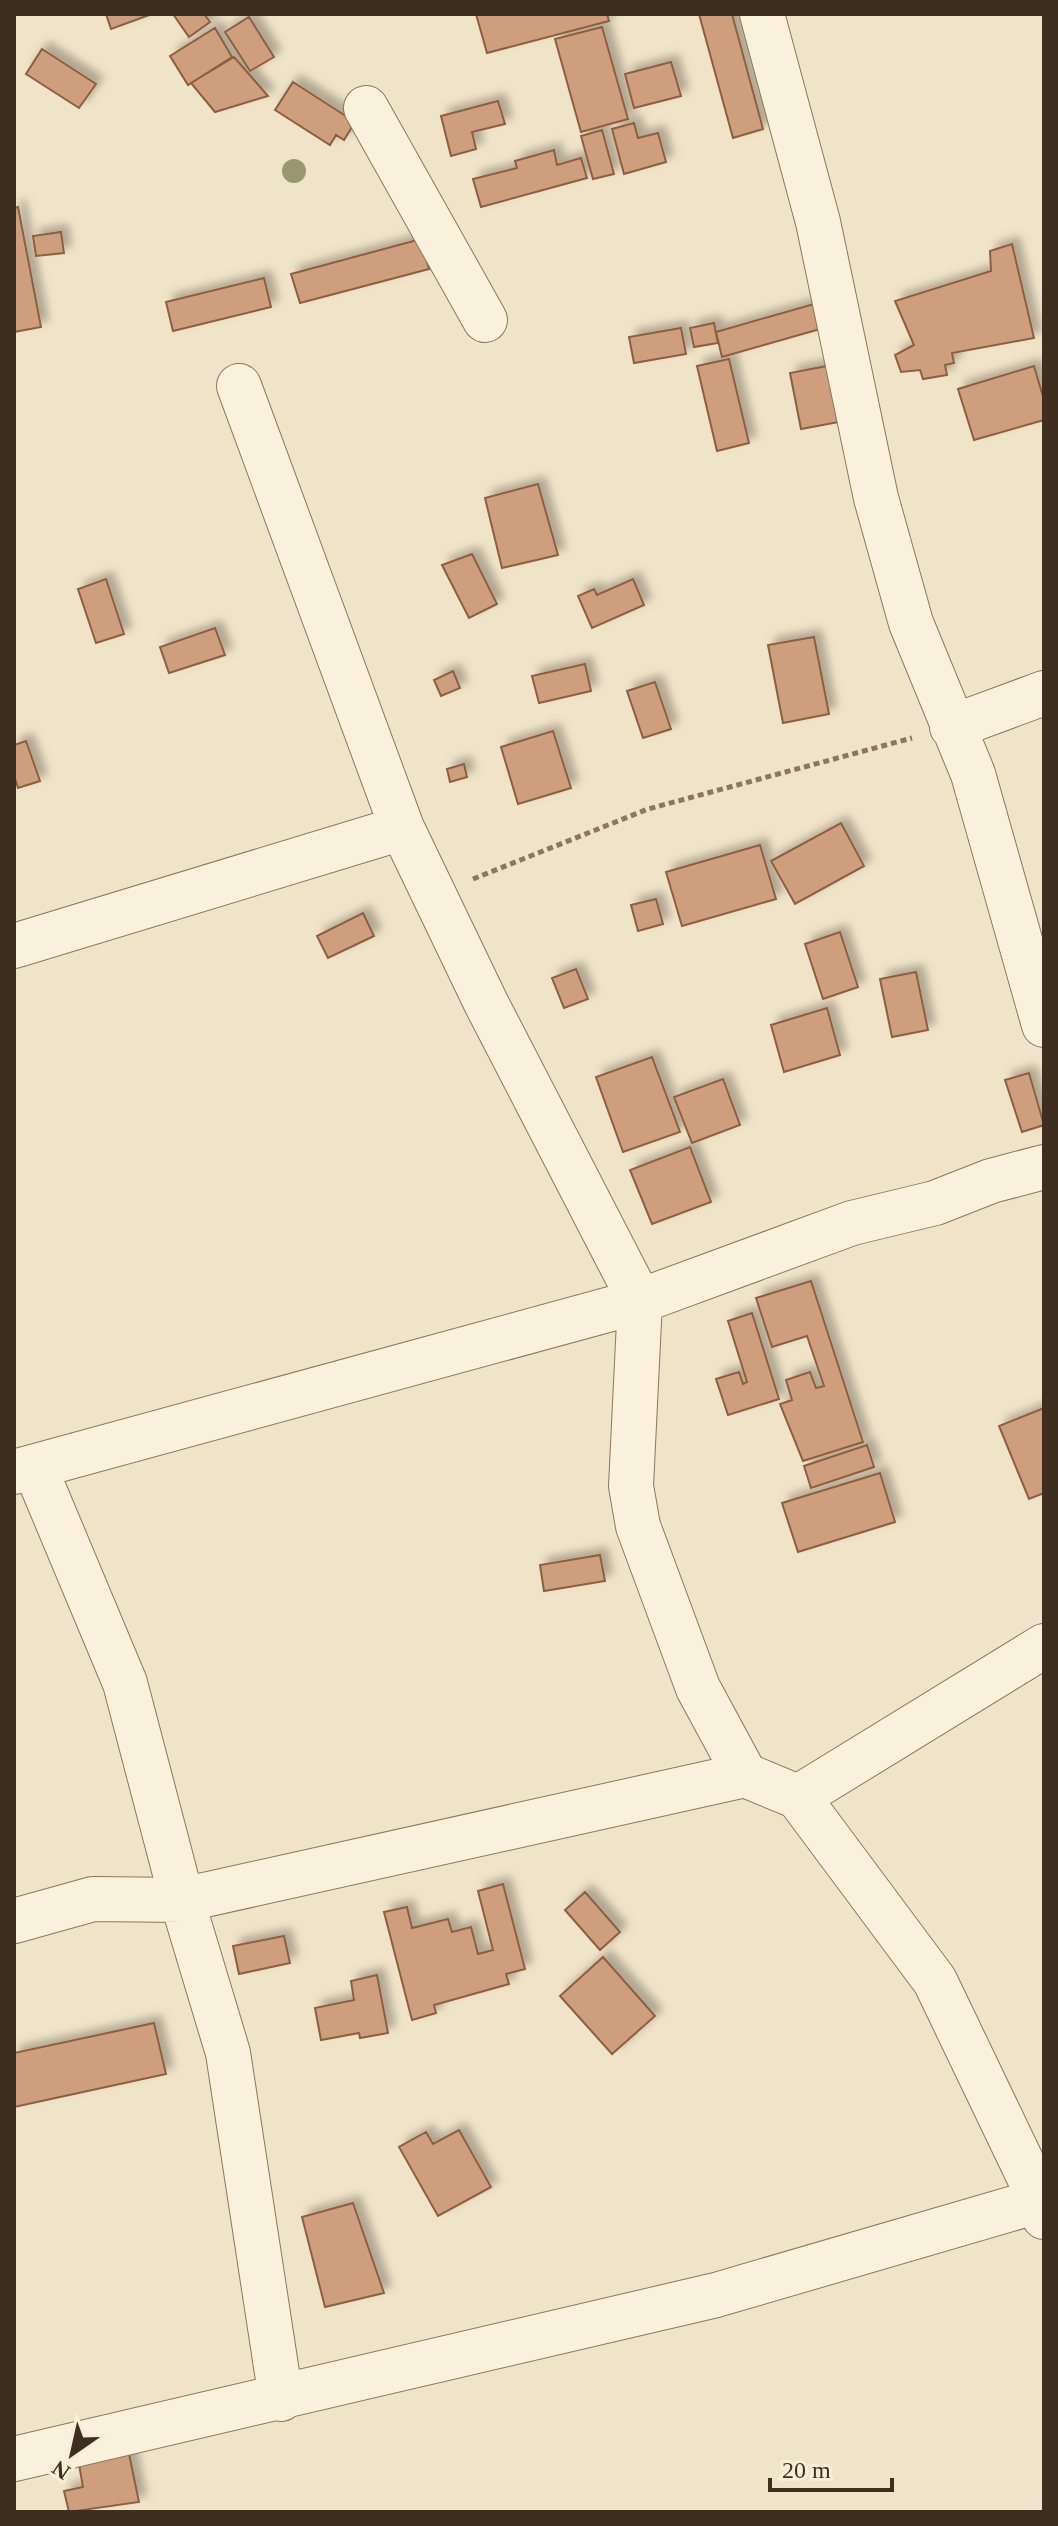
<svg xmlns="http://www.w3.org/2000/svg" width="1058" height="2526" font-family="Georgia,serif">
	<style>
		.building { fill: #cf9f7d; stroke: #8d5f41; stroke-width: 2; filter: url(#shadow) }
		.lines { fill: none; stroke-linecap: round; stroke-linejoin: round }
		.minor-casing { stroke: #8d765c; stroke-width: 46 }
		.path { stroke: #8d765c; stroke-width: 5; stroke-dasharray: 6 4; stroke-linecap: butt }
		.minor { stroke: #faf1dc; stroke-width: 44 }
		.tree { fill: #96986f }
	</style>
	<defs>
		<filter id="shadow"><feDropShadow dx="7" dy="-7" stdDeviation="4" flood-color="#0004"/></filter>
	</defs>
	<rect width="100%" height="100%" fill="#f0e4c8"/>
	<path class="building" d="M106,14H152L111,29Z
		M173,14H204L210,22L189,37Z
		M476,14H607L609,21L487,53Z
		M699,14H732L763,129L733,138Z
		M249,17L274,57L250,71L225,32Z
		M602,27L628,119L581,132L555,39Z
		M215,28L232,57L188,85L170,56Z
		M42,49L96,84L79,108L26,74Z
		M234,57L268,96L215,112L191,83Z
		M671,62L681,96L634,108L625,74Z
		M293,82L355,122L344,140L336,135L330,145L275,110Z
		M498,101L505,124L472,132L476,149L451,156L441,116Z
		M634,123L638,138L658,133L666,162L624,174L612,129Z
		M602,130L614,174L593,179L581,136Z
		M554,150L557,165L581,158L587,178L481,207L473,179L517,168L515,161Z
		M18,207L41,327L14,332V208Z
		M61,232L64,253L36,256L33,236Z
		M421,239L429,269L300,303L291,274Z
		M1012,244L1034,338L952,353L954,363L945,365L947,375L923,379L920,370L901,372L895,355L914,345L895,301L991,271L990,251Z
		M264,278L271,307L173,331L166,302Z
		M814,304L820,329L722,357L716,332Z
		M714,323L718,343L694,347L690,328Z
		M681,328L686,354L634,363L629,337Z
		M729,359L749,443L717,451L697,366Z
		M832,365L844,421L801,429L790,373Z
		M1034,366L1044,400V420L974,440L958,389Z
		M538,484L558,555L502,568L485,498Z
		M472,554L497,604L469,618L442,565Z
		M106,579L124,634L96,643L78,589Z
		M633,579L644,605L592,628L578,596L594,589L597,595Z
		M215,628L225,655L169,673L160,647Z
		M814,637L829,714L783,723L768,645Z
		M585,664L591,691L539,703L532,676Z
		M453,671L460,688L441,696L434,680Z
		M655,682L671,729L643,738L627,691Z
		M553,731L571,788L518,804L501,747Z
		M26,741L40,781L18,788L14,775V745Z
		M464,764L467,777L450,782L447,769Z
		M841,823L864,866L795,904L771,861Z
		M760,845L776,899L682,926L666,872Z
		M656,899L663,924L638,931L631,905Z
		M363,913L374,936L328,958L317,936Z
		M840,932L858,987L823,999L805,944Z
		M576,969L588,999L564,1008L552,978Z
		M916,972L928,1030L892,1037L880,979Z
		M827,1008L840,1055L784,1072L771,1025Z
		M652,1057L680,1132L623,1152L596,1077Z
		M1029,1073L1044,1125L1022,1132L1005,1080Z
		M723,1079L740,1125L692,1143L674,1097Z
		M690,1147L711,1202L652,1224L630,1170Z
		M811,1281L863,1442L803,1461L780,1404L792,1400L786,1380L810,1372L816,1388L824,1386L807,1336L772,1347L756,1298Z
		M752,1313L779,1399L728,1415L716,1379L739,1372L743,1384L747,1382L728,1321Z
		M1044,1408V1493L1029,1499L999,1426Z
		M867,1445L874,1467L811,1488L804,1466Z
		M880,1473L895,1522L798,1552L782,1503Z
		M600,1555L605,1581L544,1591L540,1565Z
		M503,1884L525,1969L506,1974L509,1984L434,2005L436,2013L412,2020L384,1912L407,1907L412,1928L448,1919L452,1932L471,1927L478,1954L493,1950L478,1891Z
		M585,1892L620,1932L600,1950L565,1910Z
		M284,1936L290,1963L239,1974L233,1946Z
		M603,1957L655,2016L612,2054L560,1996Z
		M377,1975L388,2033L360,2038L359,2033L321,2040L315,2008L354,2000L351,1981Z
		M154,2023L166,2074L14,2107V2053Z
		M459,2130L491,2187L438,2216L399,2147L426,2132L433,2144Z
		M353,2203L384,2293L325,2307L302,2217Z
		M128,2449L139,2502L69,2512L64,2491L83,2487L78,2459Z"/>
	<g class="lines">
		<defs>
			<path id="minor" d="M762,14L818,222L876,498L911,623L973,774L1044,1025
				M366,108L485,320
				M239,386L402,828L486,1003L640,1301L631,1486L638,1526L698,1688L745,1775L798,1797L935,1981L1030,2179L1044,2217
				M952,727L1044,693
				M14,946L402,828
				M35,1468L125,1683L182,1900L228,2053L281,2399
				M14,1472L640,1301L852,1223L935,1203L991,1181L1044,1167
				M798,1797L1044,1646
				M14,1921L93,1899L182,1900L745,1775
				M14,2459L716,2295L1038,2201"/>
		</defs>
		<use href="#minor" class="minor-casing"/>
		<path class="path" d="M473,879L648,809L912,738"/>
		<use href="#minor" class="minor"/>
	</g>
	<circle class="tree" cx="294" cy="171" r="12"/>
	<rect width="1058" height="2526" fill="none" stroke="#3d2e20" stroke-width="32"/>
	<g transform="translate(72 2454) rotate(214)" stroke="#f7eed8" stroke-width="6" paint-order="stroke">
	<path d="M0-6L14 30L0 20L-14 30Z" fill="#3d2e20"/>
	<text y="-12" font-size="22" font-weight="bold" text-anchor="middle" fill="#3d2e20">N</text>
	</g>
	<path d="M770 2478v12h122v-12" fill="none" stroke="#3d2e20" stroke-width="4"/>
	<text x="782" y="2478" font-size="24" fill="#3d2e20" stroke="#f7eed8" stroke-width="6" paint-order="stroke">20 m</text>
</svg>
